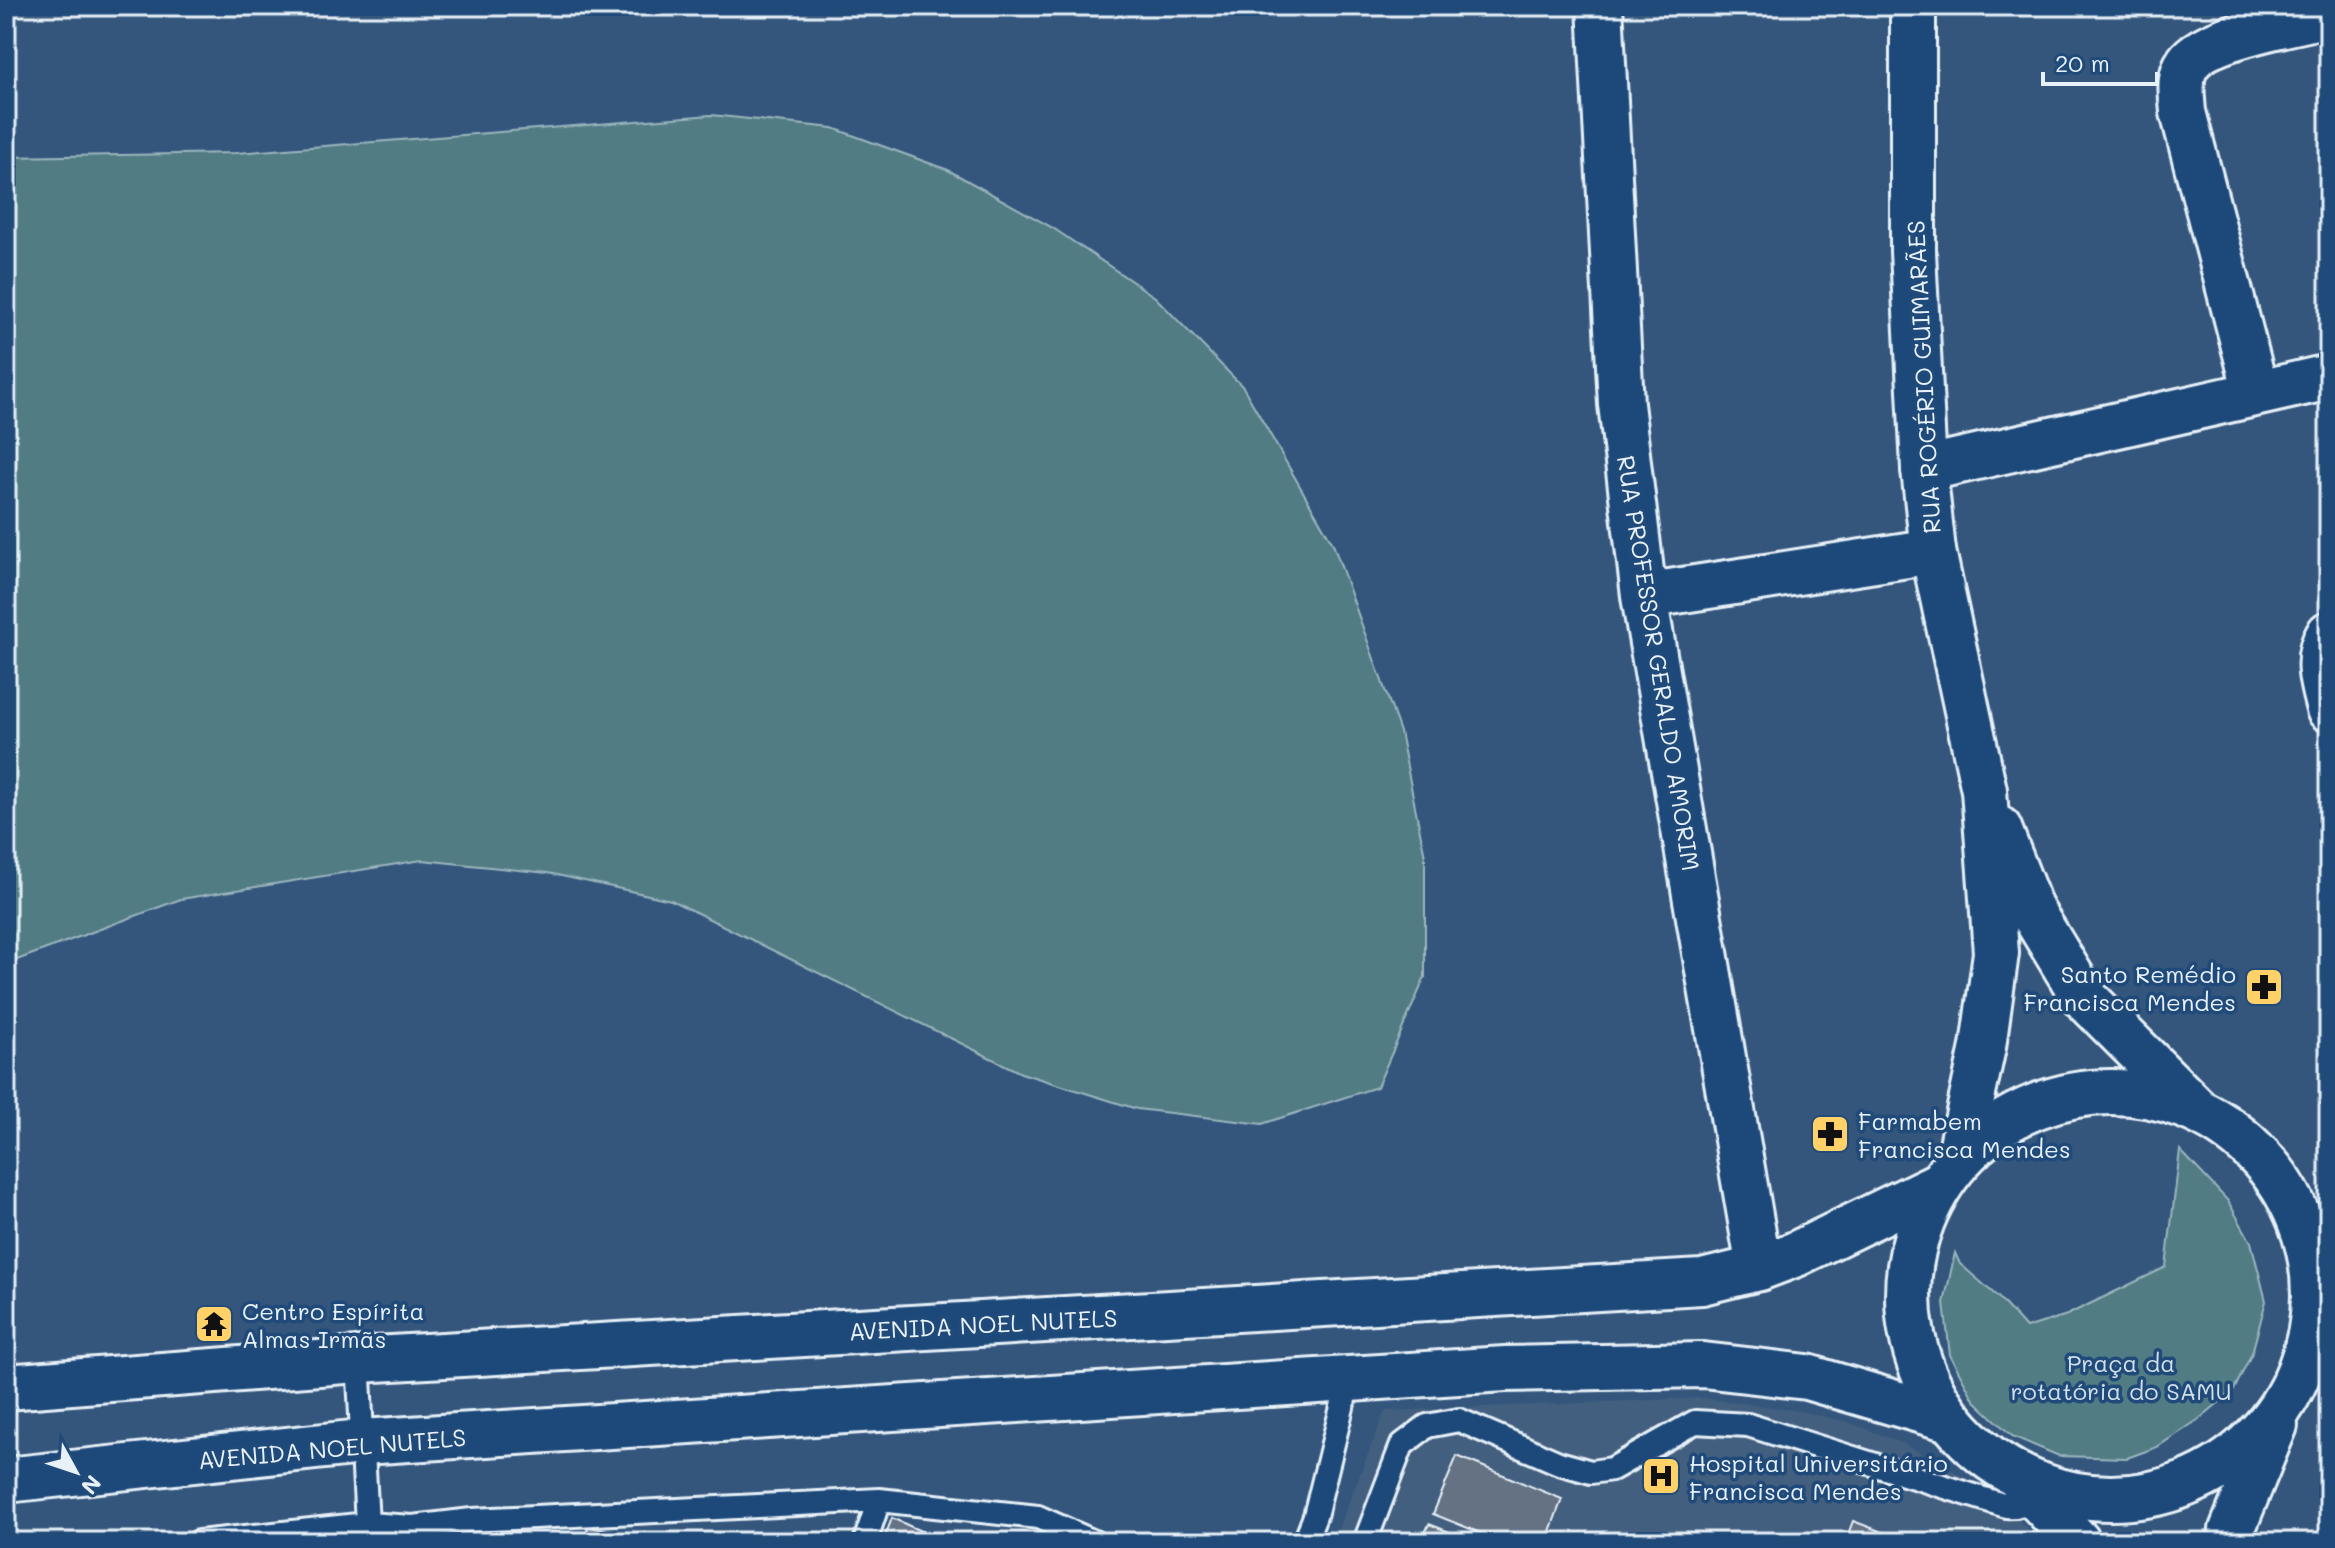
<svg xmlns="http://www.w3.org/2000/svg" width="2335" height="1548" font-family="Mali,sans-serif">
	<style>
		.built { fill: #435e7f }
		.green { fill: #517c84; stroke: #9cb6be; stroke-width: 2 }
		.building { fill: #657284; stroke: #e8f1f8; stroke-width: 2 }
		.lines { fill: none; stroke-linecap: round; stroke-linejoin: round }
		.service-casing { stroke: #e8f1f8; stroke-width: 28 }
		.minor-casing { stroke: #e8f1f8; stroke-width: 50 }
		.tertiary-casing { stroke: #e8f1f8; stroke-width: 50 }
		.primary-casing { stroke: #e8f1f8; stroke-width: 50 }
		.service { stroke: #1f4a7a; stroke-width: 22 }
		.minor { stroke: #1f4a7a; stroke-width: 44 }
		.tertiary { stroke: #1f4a7a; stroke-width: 44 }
		.primary { stroke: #1f4a7a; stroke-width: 44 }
		.labels { text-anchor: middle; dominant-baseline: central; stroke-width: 7; stroke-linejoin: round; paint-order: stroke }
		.street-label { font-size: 24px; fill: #e8f1f8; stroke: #1f4a7a }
		.poi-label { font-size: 24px; fill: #e8f1f8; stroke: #1f4a7a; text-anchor: start }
		.park-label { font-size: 24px; fill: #d1dfe7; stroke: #1f4a7a }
	</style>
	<rect width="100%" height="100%" fill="#34567d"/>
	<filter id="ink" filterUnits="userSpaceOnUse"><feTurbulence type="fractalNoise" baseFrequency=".0125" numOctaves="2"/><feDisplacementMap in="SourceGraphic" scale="16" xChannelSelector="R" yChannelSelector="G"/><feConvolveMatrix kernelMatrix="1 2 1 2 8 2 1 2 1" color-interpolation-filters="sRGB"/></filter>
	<g filter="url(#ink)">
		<path class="built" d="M1702,1398L1794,1410L1848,1422L1897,1441L1935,1460L1989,1492L2041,1542H1333L1385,1411Z"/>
		<path class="green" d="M711,115L833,128L948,170L1053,228L1155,297L1243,387L1333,544L1400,732L1425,856V977L1377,1087L1262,1124L1137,1109L1021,1073L671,900L548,873L422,860L181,899L6,964V157L237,153Z
			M2180,1150L2228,1201L2251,1242L2266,1301L2252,1353L2234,1390L2198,1420L2157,1447L2127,1458L2059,1456L2012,1436L1974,1400L1950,1355L1944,1303L1955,1253L1960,1264L1999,1298L2026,1328L2067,1315L2166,1267Z"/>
		<path class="building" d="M1457,1456L1562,1499L1546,1542H1503L1433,1514Z
			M892,1518L945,1542H883Z
			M1853,1521L1888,1534L1885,1542H1845Z
			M1429,1524L1475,1542H1421Z
			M588,1527L684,1542H585Z"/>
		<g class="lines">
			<defs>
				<path id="service" d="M358,1360L367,1524L413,1527L472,1520L879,1500L1038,1517L1094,1542
					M199,1542L367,1524
					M865,1542L879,1500
					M1305,1542L1315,1516L1349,1379
					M1365,1542L1402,1445L1427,1426L1459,1420L1559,1463L1591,1472L1612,1469L1695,1422L1748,1425L2006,1506C2019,1507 2025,1504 2035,1495"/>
				<path id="minor" d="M1600,6L1621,404L1644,596L1759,1268
					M2256,392L2183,112C2182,96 2178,77 2188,63C2206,36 2297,22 2329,14
					M1924,469L2329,377
					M1644,596L1933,551
					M2329,634C2314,657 2322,683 2329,709"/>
				<path id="tertiary" d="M1913,6V252L1924,469L1933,551L1984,790L1996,953L1983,1047L1959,1159
					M1999,829L2031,910L2083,996L2195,1108
					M6,1387L358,1360L1702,1282L1759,1268L1796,1254L1940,1184
					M6,1480L362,1442L1505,1369L1703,1365L1807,1377L1946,1418"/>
				<path id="primary" d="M1908 1295a203 203 0 1 1 406 0a203 203 0 1 1-406 0Z
					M2023,1483L2078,1542
					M2231,1542L2232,1530L2275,1425"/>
			</defs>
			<use href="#service" class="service-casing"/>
			<use href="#minor" class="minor-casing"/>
			<use href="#tertiary" class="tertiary-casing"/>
			<use href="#primary" class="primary-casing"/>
			<use href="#service" class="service"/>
			<use href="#minor" class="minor"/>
			<use href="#tertiary" class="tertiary"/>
			<use href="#primary" class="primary"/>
		</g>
	</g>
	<defs>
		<symbol id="pharmacy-square" viewBox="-11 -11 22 22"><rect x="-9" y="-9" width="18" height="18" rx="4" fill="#ffd166" stroke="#1f4a7a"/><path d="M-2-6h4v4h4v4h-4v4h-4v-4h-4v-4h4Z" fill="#111"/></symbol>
		<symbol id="temple-square" viewBox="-11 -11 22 22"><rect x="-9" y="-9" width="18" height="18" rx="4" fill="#ffd166" stroke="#1f4a7a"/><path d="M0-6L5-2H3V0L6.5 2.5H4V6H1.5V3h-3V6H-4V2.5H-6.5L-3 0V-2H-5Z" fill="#111"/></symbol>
		<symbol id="hospital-square" viewBox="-11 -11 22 22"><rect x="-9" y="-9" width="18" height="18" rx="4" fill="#ffd166" stroke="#1f4a7a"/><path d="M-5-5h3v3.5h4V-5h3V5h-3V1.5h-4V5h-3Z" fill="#111"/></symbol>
	</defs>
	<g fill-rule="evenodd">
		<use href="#pharmacy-square" x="2242" y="965" width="44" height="44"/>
		<use href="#pharmacy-square" x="1808" y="1112" width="44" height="44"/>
		<use href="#temple-square" x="192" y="1302" width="44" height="44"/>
		<use href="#hospital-square" x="1639" y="1454" width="44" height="44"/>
	</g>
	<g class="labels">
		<g class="street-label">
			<text transform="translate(1923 377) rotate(-93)">RUA ROGÉRIO GUIMARÃES</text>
			<text transform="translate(1659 663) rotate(81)">RUA PROFESSOR GERALDO AMORIM</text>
			<text transform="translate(983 1324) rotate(-3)">AVENIDA NOEL NUTELS</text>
			<text transform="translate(332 1448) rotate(-5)">AVENIDA NOEL NUTELS</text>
		</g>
		<g class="poi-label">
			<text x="2236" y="973" text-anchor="end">Santo Remédio<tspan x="2236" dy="28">Francisca Mendes</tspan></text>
			<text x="1858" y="1120">Farmabem<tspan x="1858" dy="28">Francisca Mendes</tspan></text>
			<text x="242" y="1310">Centro Espírita<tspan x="242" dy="28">Almas Irmãs</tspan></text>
			<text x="1689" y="1462">Hospital Universitário<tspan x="1689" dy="28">Francisca Mendes</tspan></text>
		</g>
		<g class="park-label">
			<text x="2121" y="1362">Praça da<tspan x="2121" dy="28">rotatória do SAMU</tspan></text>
		</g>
	</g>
	<rect width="2335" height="1548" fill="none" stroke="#1f4a7a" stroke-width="32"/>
	<rect x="16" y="16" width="2303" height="1516" fill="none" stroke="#e8f1f8" stroke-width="3" filter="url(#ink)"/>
	<g transform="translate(76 1472) rotate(130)" stroke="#1f4a7a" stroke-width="6" paint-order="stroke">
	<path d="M0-6L14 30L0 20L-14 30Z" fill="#e8f1f8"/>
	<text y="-12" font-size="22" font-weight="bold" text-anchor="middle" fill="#e8f1f8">N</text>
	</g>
	<path d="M2043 72v12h114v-12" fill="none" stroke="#e8f1f8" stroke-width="4"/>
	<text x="2055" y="72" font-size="24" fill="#e8f1f8" stroke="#1f4a7a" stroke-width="6" paint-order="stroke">20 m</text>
</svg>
